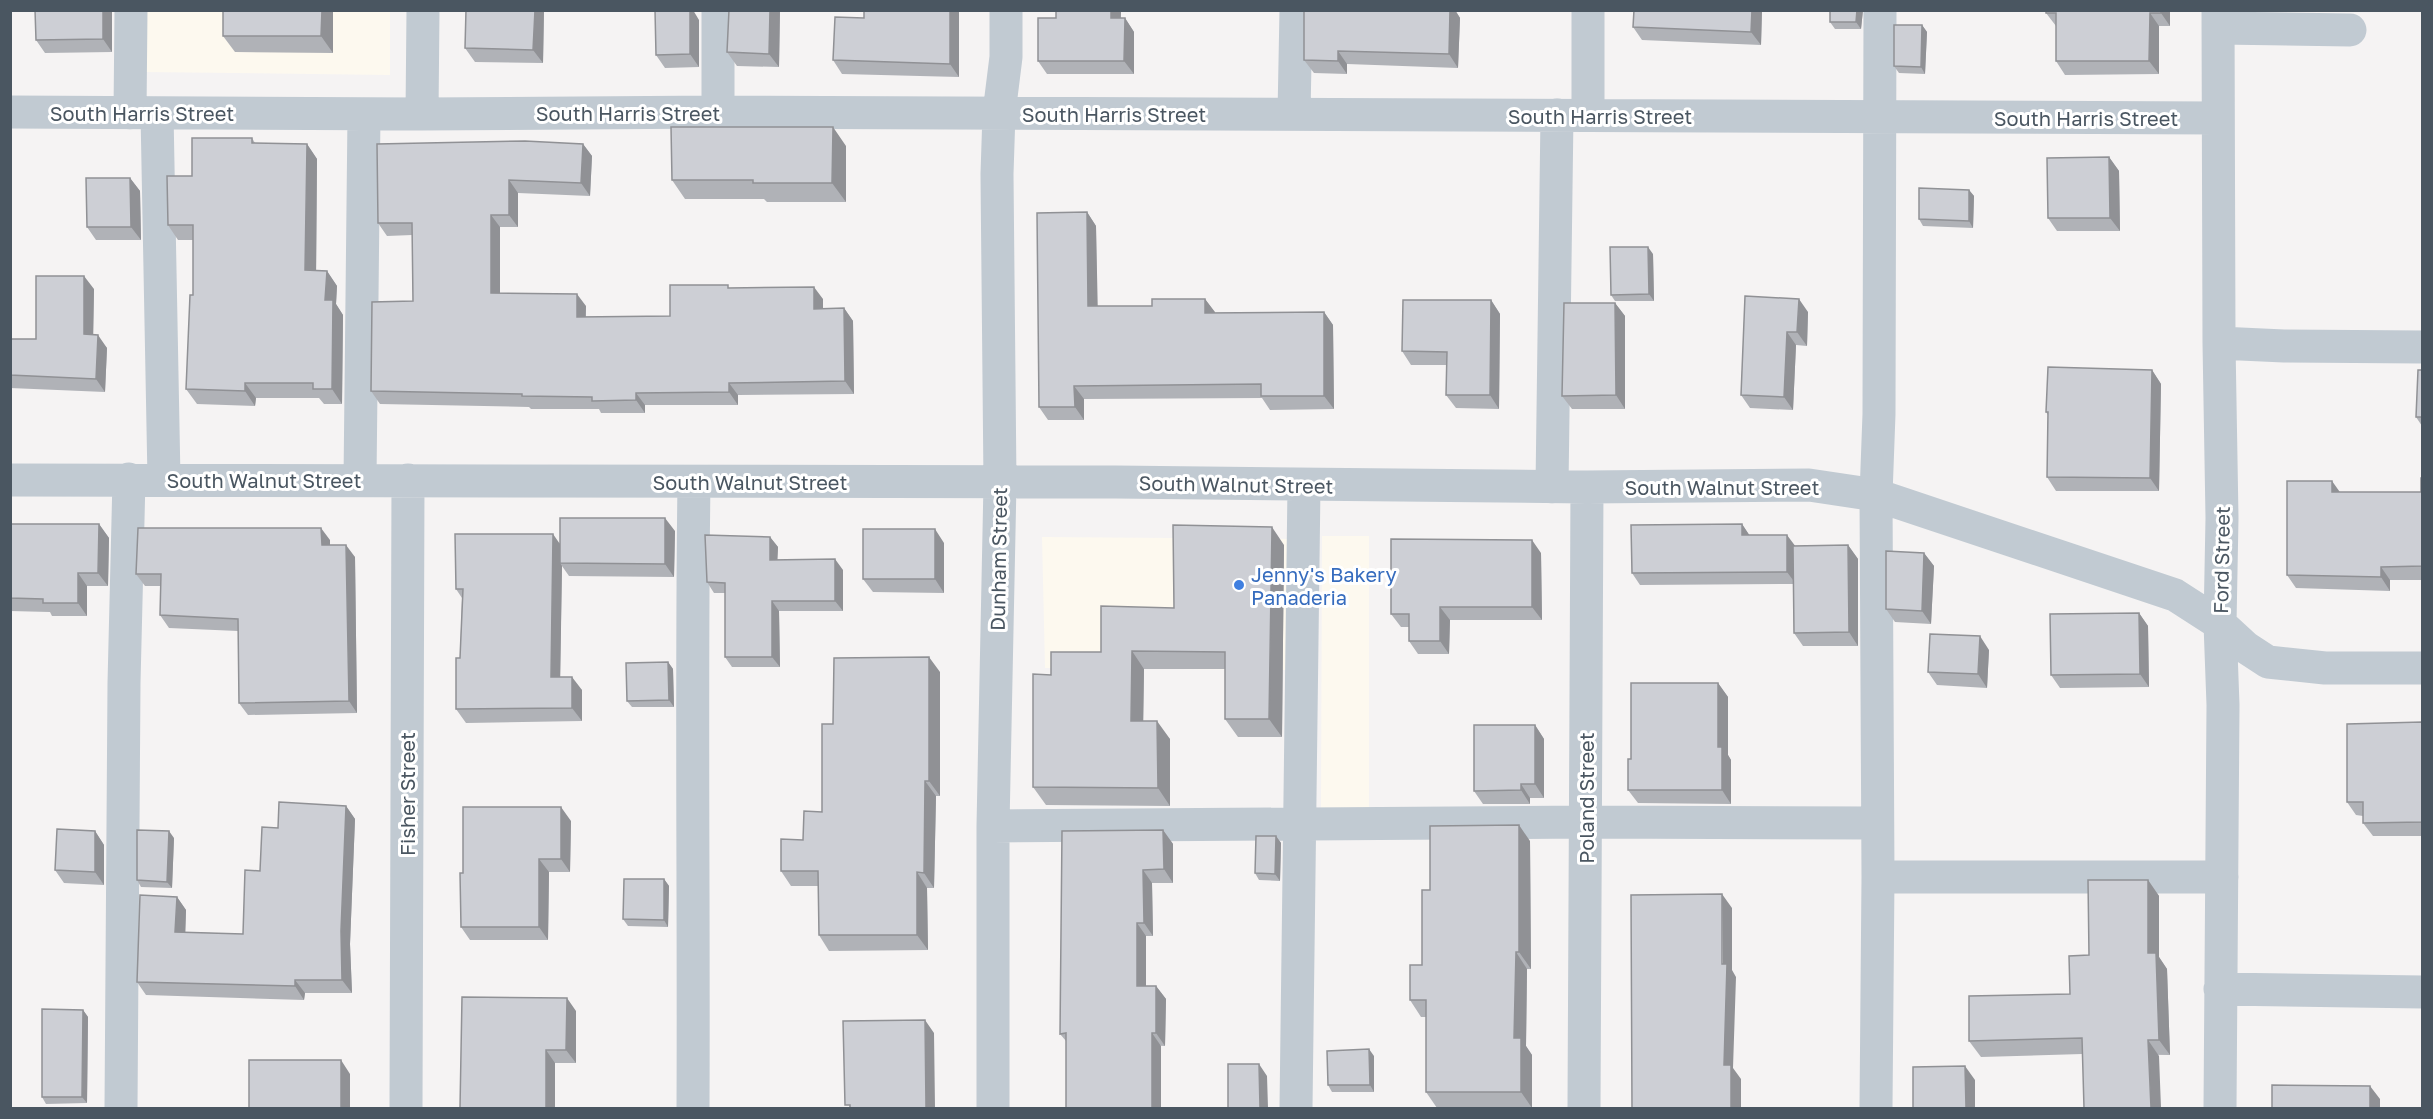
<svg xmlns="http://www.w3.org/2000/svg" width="2433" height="1119" font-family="'Golos Text',sans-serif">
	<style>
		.commercial { fill: #fdf9ef }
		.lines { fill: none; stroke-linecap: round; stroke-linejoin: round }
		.minor { stroke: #c1cad2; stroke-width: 33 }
		.wall { fill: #b0b2b7 }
		.shaded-wall { fill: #909195 }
		.building { fill: #cdcfd5; stroke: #909195; stroke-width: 1.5 }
		.shop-dot { fill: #3f7fe0; stroke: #fff; stroke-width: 2 }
		.labels { text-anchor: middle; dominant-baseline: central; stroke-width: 6; stroke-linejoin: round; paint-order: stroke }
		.street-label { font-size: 20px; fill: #4a5661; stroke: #fff }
		.shop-label { font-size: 20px; fill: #366cbe; stroke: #fff; text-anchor: start }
	</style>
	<rect width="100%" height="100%" fill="#f5f3f3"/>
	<path class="commercial" d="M143,11H390V75L143,72Z
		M1322,536H1369V811L1321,810Z
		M1042,537L1292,539L1289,670L1045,668Z"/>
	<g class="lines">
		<path class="minor" d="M2218,10L2219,343L2222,518L2220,624L2223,705L2220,1108
			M2218,28L2350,30
			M10,112L422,114L718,112L2218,118
			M718,112V10
			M130,113L131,10
			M157,113L164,479
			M422,114L423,10
			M1294,114L1296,10
			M1588,115V10
			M2219,343L2284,346L2422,347
			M10,480L1116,482L1587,487L1809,485L1876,495L2175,595L2220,624L2245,647L2268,662L2325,668H2422
			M360,480L364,114
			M1552,487L1557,115
			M993,826L1586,822L1877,823
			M1878,877H2222
			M2220,989L2422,992
			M121,1108L124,683L129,479
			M406,1108L408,480
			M693,1108C694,900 691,691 694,482
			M993,1108V826L1000,483L997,174L999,113L1006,57V10
			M1296,1108L1304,485
			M1584,1108L1587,487
			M1876,1108L1878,877L1876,495L1879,414L1880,10"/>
	</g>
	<path class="wall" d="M35,10H112V52L45,53L36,40Z
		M333,10V53L235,52L223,36Z
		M466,10H544L543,63L475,62L465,48Z
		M729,10H780L779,67L737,66L727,52Z
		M864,10H959V77L842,74L833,60L864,18Z
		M1056,10H1121V18H1125L1134,32V74H1047L1038,61L1056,18Z
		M1304,10H1455L1460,18L1458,68L1347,64V74L1314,73L1304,60Z
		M1634,10H1762L1761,45L1642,40L1633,27Z
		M1830,10H1863L1861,29H1835L1830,22Z
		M2170,10V26H2159V74L2065,75L2056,61V26L2046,13Z
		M699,20V67L665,68L656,55Z
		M1922,25L1927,32L1925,74L1899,73L1894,66Z
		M252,138L255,143L307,144L317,159L316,270L327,271L337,286L336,304L343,315L342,404H324L319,398H256L255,406L197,404L186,389L193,295V240H178L168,225L192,176Z
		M583,144L592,156L590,196L518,193V227H500V293L586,306V317L670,316L730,288L823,299V309L844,308L853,321L854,394L738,395V405H645V413H601L599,409H531L529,407L380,404L371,391L413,301L412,235L387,236L378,223Z
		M846,146V202H767L764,199H685L672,180Z
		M2109,157L2119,171L2120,231H2057L2048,218Z
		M130,178L140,191L141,240H96L87,227Z
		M1969,190L1974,196L1973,228L1923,226L1919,219Z
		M1087,212L1096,226L1097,306H1152L1205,299L1215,313L1324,312L1333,325L1334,409L1270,410L1262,398L1084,399V420H1048L1039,407Z
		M1653,254L1654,301H1615L1611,295Z
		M94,289L93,334L107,348L105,392L10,388V339H36Z
		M1745,296L1808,312L1807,346L1796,345L1793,410L1750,408L1741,395Z
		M1491,300L1500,314L1499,409L1456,408L1446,395L1447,365H1411L1402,351Z
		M1615,303L1625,316V409H1572L1562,396Z
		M2152,370L2161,384L2159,491H2056L2047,477L2048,415L2046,412Z
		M2422,370V426L2416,417Z
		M2422,478V580H2390V591L2296,588L2287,575L2340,492H2421Z
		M10,524H99L109,538L108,586H87V616H52L50,612L10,611Z
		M1742,524L1749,535L1795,546L1848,545L1858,559V646H1803L1794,633L1793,584L1640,585L1632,573Z
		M675,531L674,577L569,576L562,566L560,677L582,690V721L466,723L456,709L460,658L462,598L456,589L560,543Z
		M770,537L778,547L777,560L843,570V611H779L780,667H732L725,657V593H714L707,582Z
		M330,540V545L355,557L357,713L248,715L239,703L238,631L169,628L160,615V586H145L136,574Z
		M944,543V593L873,592L863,579Z
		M1284,545L1282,737H1238L1225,719V669H1144L1143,721L1170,739V806L1046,805L1033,787L1051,675L1101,652L1174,608Z
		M1541,553L1542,620H1450L1449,654H1418L1409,641V627H1401L1391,614Z
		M1924,553L1934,566L1931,624L1895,622L1886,609Z
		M2139,613L2148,626L2149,687L2060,688L2051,675Z
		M1989,650L1987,688L1937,685L1928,672Z
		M668,662L673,669L674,707H632L627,701Z
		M940,672V796H936L934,888H927L928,950L829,951L819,935L818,886H791L781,871L822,812L833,724Z
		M1718,683L1728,697V755L1731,760V804L1638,803L1628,790L1631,759Z
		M2422,722V836H2373L2363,823V816L2356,815L2347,802Z
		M1535,725L1544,739V798H1530V804H1483L1474,791Z
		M346,806L355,819L350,944L352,993H305L304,1000L146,995L137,982L177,897L186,910L185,932L243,934L260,871L278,828Z
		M571,821L570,872H549L548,940H470L461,927L463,873Z
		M1163,830L1173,844V883H1152L1153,936H1146V986H1156L1166,999L1165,1046L1066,1041L1060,1034Z
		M95,831L104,845V885L64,883L55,870Z
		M1276,836L1281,843L1280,881L1259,880L1255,873Z
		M174,838L172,888L141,887L137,880Z
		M1530,841L1531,969H1527L1526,1046L1532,1055V1108H1437L1426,1092V1017H1421L1410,1000L1422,965L1430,890Z
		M664,879L669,886L668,927L628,926L623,919Z
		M2148,880L2159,896V957L2167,969L2170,1055L2082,1054L1981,1057L1969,1041L2070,994L2089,955Z
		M83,1010L88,1017L87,1103L46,1104L42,1097Z
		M576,1011V1063H555L460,1108Z
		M1374,1056V1092H1332L1328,1085Z"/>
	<path class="shaded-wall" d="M103,10H112V52L103,39Z
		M322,10H333V53L321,36Z
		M535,10H544L543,63L533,50Z
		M690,10H693L699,20V67L690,54Z
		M770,10H780L779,67L769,54Z
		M950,10H959V77L950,64Z
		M1111,10H1121L1120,32L1111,18Z
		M1450,10H1455L1460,18L1458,68L1449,54Z
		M1752,10H1762L1761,45L1751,32Z
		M1857,10H1863L1861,29L1856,22Z
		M2161,10H2170V26L2161,13Z
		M2150,13L2159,26V74L2149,61Z
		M1125,18L1134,32V74L1124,61Z
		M1922,25L1927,32L1925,74L1921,67Z
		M1338,51L1347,64V74L1338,61Z
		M833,127L846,146V202L832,183Z
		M307,144L317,159L316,284L305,270Z
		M583,144L592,156L590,196L581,183Z
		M2109,157L2119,171L2120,231L2110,218Z
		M130,178L140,191L141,240L131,227Z
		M509,180L518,193V227L509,215Z
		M1969,190L1974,196L1973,228L1969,221Z
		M1087,212L1096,226L1098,319L1088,306Z
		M491,215L500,227V306L491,293Z
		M1648,247L1653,254L1654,301L1649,294Z
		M327,271L337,286L336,304L343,315L342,404L332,389L325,300Z
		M84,276L94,289L93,347L84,334Z
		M814,287L823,299V321L814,309Z
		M577,294L586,306L585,329L577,317Z
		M1205,299L1215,312V326L1205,313Z
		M1799,299L1808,312L1807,346L1797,332Z
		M1491,300L1500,314L1499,409L1490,395Z
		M1615,303L1625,316V409L1616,395Z
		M844,308L853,321L854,394L845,381Z
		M1324,312L1333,325L1334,409L1324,396Z
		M1787,332L1796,345L1793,410L1784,397Z
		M98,335L107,348L105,392L96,379Z
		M2152,370L2161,384L2159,491L2150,478Z
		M245,383L256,398L255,406L245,391Z
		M729,383L738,395V405L729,392Z
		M1074,386L1084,399V420L1075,407Z
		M636,393L645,405V413L636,400Z
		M2332,481L2342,495L2332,492Z
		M665,518L675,531L674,577L665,564Z
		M99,524L109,538L108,586L98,573Z
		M1742,524L1750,536L1742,535Z
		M1272,527L1284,545L1282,737L1269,719Z
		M321,528L330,540V557L322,545Z
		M935,529L944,543V593L935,579Z
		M553,534L562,547L560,563L562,566L560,691L551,677Z
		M1787,535L1796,547V584L1787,572Z
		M770,537L778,547L777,571L770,560Z
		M1532,540L1541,553L1542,620L1532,607Z
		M346,545L355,557L357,713L349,701Z
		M1848,545L1858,559V646L1849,632Z
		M1924,553L1934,566L1931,624L1922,611Z
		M835,559L843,570V611L835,601Z
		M2381,567L2390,580V591L2381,577Z
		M78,573L87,586V616L78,603Z
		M772,601L779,611L780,667L772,657Z
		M1440,607L1450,620L1449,654L1440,641Z
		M2139,613L2148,626L2149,687L2140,674Z
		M1980,636L1989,650L1987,688L1978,674Z
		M1132,651L1144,669L1143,739L1131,721Z
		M929,657L940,672V796L929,781Z
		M668,662L673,669L674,707L669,700Z
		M572,677L582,690V721L572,708Z
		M1718,683L1728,697V755L1731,760V804L1722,790L1718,747Z
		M1157,721L1170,739V806L1158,788Z
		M1535,725L1544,739V798L1535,784Z
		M925,781L936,796L934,888L924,873Z
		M1521,784L1530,798V804L1521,790Z
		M346,806L355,819L350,944L352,993L342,980L341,931Z
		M561,807L571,821L570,872L561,859Z
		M1519,825L1530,841L1531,969L1519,952Z
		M1163,830L1173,844V883L1164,869Z
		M95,831L104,845V885L95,872Z
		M169,831L174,838L172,888L167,882Z
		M1276,836L1281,843L1280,881L1275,874Z
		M539,859L549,872L548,940L539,927Z
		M1143,870L1152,883L1153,936L1144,923Z
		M917,872L927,888L928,950L917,935Z
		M664,879L669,886L668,927L664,920Z
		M2148,880L2159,896V957L2167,969L2170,1055L2159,1040L2148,953Z
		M1722,894L1732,908V970L1736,977L1733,1068L1741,1079V1108H1731L1724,1065Z
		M177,897L186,910L185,945L175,932Z
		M1137,923L1146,936V999L1137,986Z
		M1516,952L1527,969L1526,1046L1532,1055V1108L1521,1092L1514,1038Z
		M295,980L305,993L304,1000L295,986Z
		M1156,986L1166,999L1165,1046L1156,1033Z
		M567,998L576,1011V1063L566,1050Z
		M83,1010L88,1017L87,1103L82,1097Z
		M925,1020L934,1033L935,1108H926Z
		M1152,1033L1161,1046V1108H1152Z
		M2148,1040L2159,1056L2161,1108H2151Z
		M1369,1049L1374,1056V1092L1370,1085Z
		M546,1050L555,1063V1108H546Z
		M341,1060L350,1074V1108H341Z
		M1259,1064L1267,1076L1268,1108H1260Z
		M1965,1066L1975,1080V1108H1966Z
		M2370,1086L2380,1099V1108H2370Z"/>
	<path class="building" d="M35,10H103V39L36,40Z
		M223,10H322L321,36H223Z
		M466,10H535L533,50L465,48Z
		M655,10H690V54L656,55Z
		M729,10H770L769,54L727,52Z
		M864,10H950V64L833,60L835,17L864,18Z
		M1056,10H1111V18H1125L1124,61H1038V18H1056Z
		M1304,10H1450L1449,54L1338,51V61L1304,60Z
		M1634,10H1752L1751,32L1633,27Z
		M1830,10H1857L1856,22H1830Z
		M2046,10H2161V13H2150L2149,61H2056V13H2046Z
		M1894,25H1922L1921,67L1894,66Z
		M671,127H833L832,183H753V180H672Z
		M192,138H252V143L307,144L305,270L327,271L325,300H333L332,389H313V383H245V391L186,389L190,295H193V225H168L167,176H192Z
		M525,141L583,144L581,183L509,180V215H491V293L577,294V317L670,316V285H728V288L814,287V309L844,308L845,381L729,383V392L636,393V400L592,401V397L522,396V394L371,391L372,302L413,301L412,223H378L377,144Z
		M2109,157L2110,218H2048L2047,158Z
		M86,178H130L131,227H87Z
		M1919,188L1969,190V221L1919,219Z
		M1087,212L1088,306H1152V299H1205V313L1324,312V396H1261V384L1074,386L1075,407H1039L1037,213Z
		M1610,247H1648L1649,294L1611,295Z
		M36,276H84V334L98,335L96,379L10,375V339H36Z
		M1745,296L1799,299L1797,332H1787L1784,397L1741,395Z
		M1403,300H1491L1490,395H1446L1447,352L1402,351Z
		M1564,303H1615L1616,395L1562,396Z
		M2048,367L2152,370L2150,478L2047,477L2048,412H2046Z
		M2418,370H2422V417H2416Z
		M2421,478H2422V566L2381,567V577L2287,575V481H2332V492H2421Z
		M560,518H665V564L560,563Z
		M10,524H99L98,573H78V603H43V599L10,598Z
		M1742,524V535H1787V572L1632,573L1631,525Z
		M1173,525L1272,527L1269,719H1225V652L1132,651L1131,721H1157L1158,788L1033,787V674L1051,675V652H1101V606L1174,608Z
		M138,528H321L322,545H346L349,701L239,703L238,619L160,615L161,574H136Z
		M863,529H935V579H863Z
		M455,534H553L551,677H572V708L456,709V658H460L463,589H456Z
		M705,535L770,537V560L835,559V601H772V657H725V583L707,582Z
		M1391,539L1532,540V607H1440V641H1409V614H1391Z
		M1848,545L1849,632L1794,633L1793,546Z
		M1886,551L1924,553L1922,611L1886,609Z
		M2139,613L2140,674L2051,675L2050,614Z
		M1930,634L1980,636L1978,674L1928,672Z
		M929,657V781H925L924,873L917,872V935H819L818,871H781V839L803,840L804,811L822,812V724H833L834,658Z
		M668,662L669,700L627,701L626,663Z
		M1631,683H1718V747H1722V790H1628V759H1631Z
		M2422,722V822L2363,823V802H2347V724Z
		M1474,725H1535V784H1521V790L1474,791Z
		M279,802L346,806L341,931L342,980H295V986L137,982L140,895L177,897L175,932L243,934L245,870L260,871L262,827L278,828Z
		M463,807H561V859H539V927H461L460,873H463Z
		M1519,825V952H1516L1514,1038H1521V1092H1426V1000H1410V965H1422V890H1430V826Z
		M57,829L95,831V872L55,870Z
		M137,830L169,831L167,882L137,880Z
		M1163,830L1164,869L1143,870L1144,923H1137V986H1156V1033H1152V1108H1066V1033L1060,1034L1062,831Z
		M1256,836H1276L1275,874L1255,873Z
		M624,879H664V920L623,919Z
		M2088,880H2148V953H2156L2159,1040H2148L2151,1108H2084L2082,1038L1969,1041V996L2070,994L2069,956L2089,955Z
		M1722,894V964H1727L1724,1065H1731V1108H1632L1631,895Z
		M462,997L567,998L566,1050H546V1108H460Z
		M42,1009L83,1010L82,1097H42Z
		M925,1020L926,1108H850V1105H845L843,1021Z
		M1369,1049L1370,1085H1328L1327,1051Z
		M249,1060H341V1108H249Z
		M1228,1064H1259L1260,1108H1228Z
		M1965,1066L1966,1108H1913V1067Z
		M2272,1085L2370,1086V1108H2272Z"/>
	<circle class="shop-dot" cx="1239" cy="585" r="6"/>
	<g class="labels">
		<g class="street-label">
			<text x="142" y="113">South Harris Street</text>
			<text x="628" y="113">South Harris Street</text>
			<text x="1114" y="114">South Harris Street</text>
			<text x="1600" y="116">South Harris Street</text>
			<text x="2086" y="118">South Harris Street</text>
			<text x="264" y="480">South Walnut Street</text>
			<text x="750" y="482">South Walnut Street</text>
			<text transform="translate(1236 484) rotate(1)">South Walnut Street</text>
			<text x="1722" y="487">South Walnut Street</text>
			<text transform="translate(998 559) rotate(-89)">Dunham Street</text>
			<text transform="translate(2221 560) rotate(-89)">Ford Street</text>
			<text transform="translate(407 794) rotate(-90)">Fisher Street</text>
			<text transform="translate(1586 798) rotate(-90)">Poland Street</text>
		</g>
		<g class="shop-label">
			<text x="1251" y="574">Jenny's Bakery<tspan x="1251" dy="23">Panaderia</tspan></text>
		</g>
	</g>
	<rect width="2433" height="1119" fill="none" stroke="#4a5661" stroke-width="24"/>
</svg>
